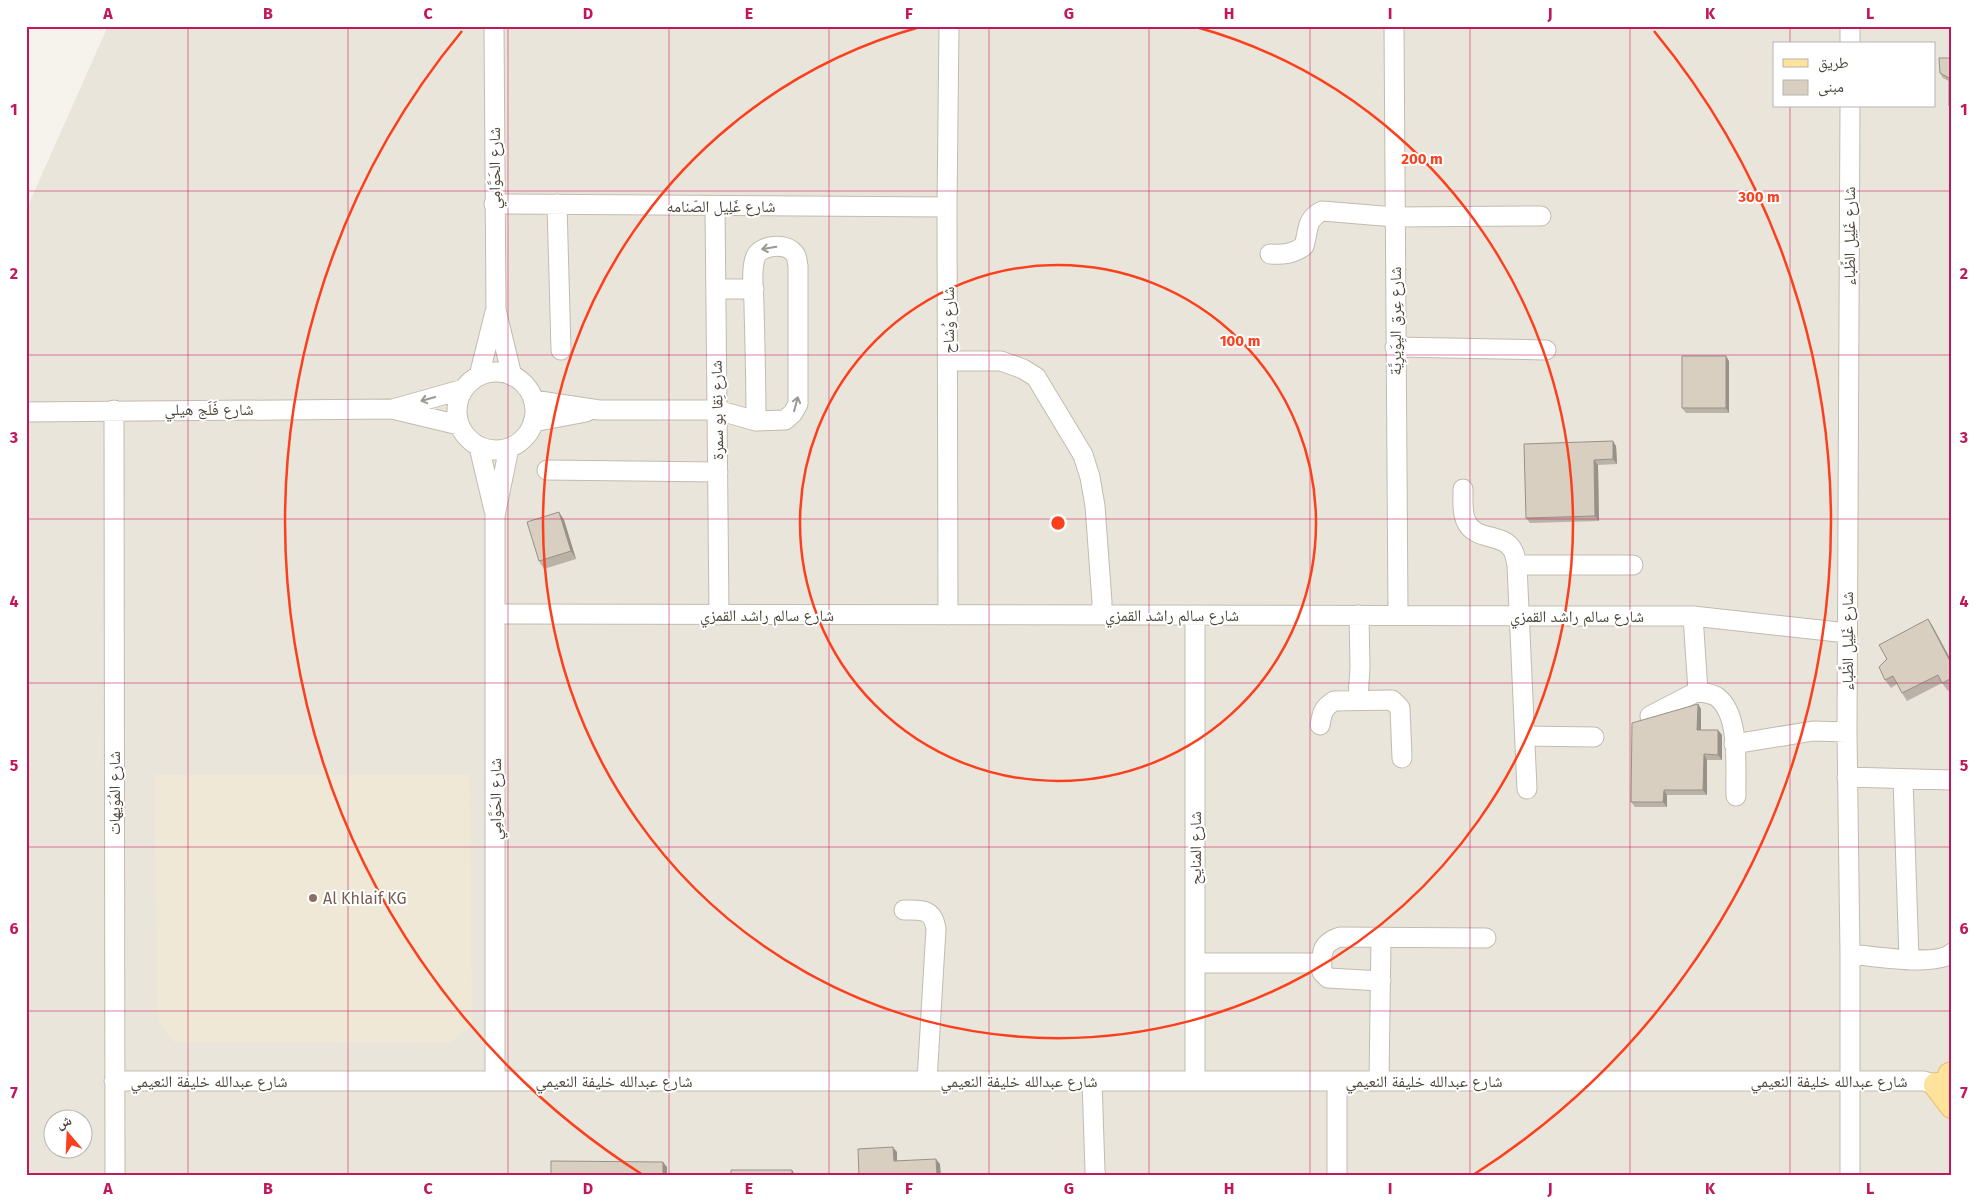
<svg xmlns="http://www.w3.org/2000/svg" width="1978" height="1202" font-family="'Fira Sans','Noto Naskh Arabic',sans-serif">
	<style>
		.residential { fill: #eae5da; fill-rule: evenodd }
		.education { fill: #efe8d6 }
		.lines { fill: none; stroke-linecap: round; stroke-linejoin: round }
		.minor-casing { stroke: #c2bbae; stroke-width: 21 }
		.major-casing { stroke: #e6c16a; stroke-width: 26 }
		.minor { stroke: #fff; stroke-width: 19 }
		.major { stroke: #ffe39c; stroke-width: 24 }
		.wall { fill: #bab2a6 }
		.shaded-wall { fill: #979187 }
		.building { fill: #d8cfc1; stroke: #979187 }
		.oneway { stroke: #9c9892 }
		.grid { fill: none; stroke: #c2185b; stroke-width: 1; stroke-opacity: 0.55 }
		.ring { fill: none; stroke: #fc3f1d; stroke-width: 2.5 }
		.education-dot { fill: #8d6e63; stroke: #fff; stroke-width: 2 }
		.labels { text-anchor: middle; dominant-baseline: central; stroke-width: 4; stroke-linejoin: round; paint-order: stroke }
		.street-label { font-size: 16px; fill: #4b4439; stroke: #fff }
		.education-label { font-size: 16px; fill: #785e54; stroke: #fff; text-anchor: start }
		.centre { fill: #fc3f1d; stroke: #fff; stroke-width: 2.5 }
		.ring-label { font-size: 15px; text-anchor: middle; font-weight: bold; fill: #fc3f1d; stroke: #fff; stroke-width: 4; stroke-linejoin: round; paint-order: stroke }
		.neatline { fill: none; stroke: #c2185b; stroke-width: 2 }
		.grid-label { font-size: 16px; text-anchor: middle; font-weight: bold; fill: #c2185b }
	</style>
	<rect width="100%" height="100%" fill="#f6f3ec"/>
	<path class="residential" d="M108,26H1952V1176H26V210ZM1774,44H1934V106H1774ZM52,1120H82V1150H52Z"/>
	<path class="education" d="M154,775H470L472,1026L448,1043L174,1042L158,1020Z"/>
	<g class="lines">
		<defs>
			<path id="minor" d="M494,26L496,310L512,376
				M1394,26L1398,615
				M1850,44V26
				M1850,106L1847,732L1850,954V1176
				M494,204L947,207
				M557,204L561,350
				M715,206L719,615
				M1270,254C1283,255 1293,254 1304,246C1309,230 1305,220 1322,211L1395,217L1541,216
				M716,289H754
				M1395,347L1546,350
				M948,361H1001L1023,369L1036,377L1083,455L1090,477L1095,506L1102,602L1101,615
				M457 411a39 39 0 1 1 78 0a39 39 0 1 1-78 0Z
				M479,376L495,312
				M533,400L599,410H717L756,421L785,420L793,413L798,404V266C797,261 797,255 793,252C785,243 761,245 756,256C750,269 754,291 754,306C755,344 756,383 756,421
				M393,409L464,389
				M114,410L115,1176
				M26,412L392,409L459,425
				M533,422L586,412
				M479,447L494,510
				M547,470L718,472
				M1463,489C1463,499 1462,513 1466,521C1474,541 1503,533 1512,549C1515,553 1516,560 1517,565L1527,789
				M1517,565H1633
				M496,614L1693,616L1847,633
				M948,615L947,207L949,26
				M1693,616L1698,691
				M1358,699L1360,667L1359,615
				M1650,716L1698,691C1704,693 1713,694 1717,697C1741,715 1735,768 1736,796
				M1320,725C1322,713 1323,708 1334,701L1392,700L1400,708L1402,758
				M1525,736L1594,737
				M1734,744L1813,731L1847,732
				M1847,777L1952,780
				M1903,779L1909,959
				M904,910C921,910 933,908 936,929L927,1081
				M1850,954C1873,956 1935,967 1952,953
				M1195,963H1322
				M1381,981L1328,978L1322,972C1321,953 1321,943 1340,937L1486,938
				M114,1081H1924L1949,1089
				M495,1081V516L509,448
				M1092,1081L1095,1171L1096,1176
				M1195,1081V615
				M1379,1081L1381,938
				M1337,1176V1081"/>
			<path id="major" d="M1950,1075L1952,1074
				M1936,1085L1952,1106"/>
		</defs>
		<use href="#minor" class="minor-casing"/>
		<use href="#major" class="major-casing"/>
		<use href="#minor" class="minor"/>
		<use href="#major" class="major"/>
	</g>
	<path class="wall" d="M1952,58V110L1949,106V81L1943,78L1940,73Z
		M1729,361V413H1686L1682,408Z
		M1524,444L1616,446L1617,464L1598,465L1599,521L1530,523L1526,518Z
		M564,520L576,559L544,569L539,561Z
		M1928,619L1933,627L1952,662V688L1948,691L1942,683L1907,701L1902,693L1897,684L1891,688L1885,680Z
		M1698,704L1701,709V730H1718L1722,735V760H1707V795H1667V807H1635L1631,802Z"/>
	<path class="shaded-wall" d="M1726,356L1729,361V413L1726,408Z
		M1613,441L1616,446L1617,464L1613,459Z
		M1594,460L1598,465L1599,521L1595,516Z
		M559,512L564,520L576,559L571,551Z
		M1928,619L1933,627L1952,662V665Z
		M1698,704L1701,709V735L1697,730Z
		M1718,730L1722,735V760L1718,755Z
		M1704,754L1707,760V795L1703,790Z
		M1664,790L1667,795V807L1663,802Z
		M893,1147L897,1152V1167L894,1161Z
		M936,1159L940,1164L941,1176H937Z
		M663,1162L667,1167V1176H663Z
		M792,1170L796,1176H792Z"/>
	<path class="building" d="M1939,58H1952V106H1949V78L1940,73Z
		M1682,356H1726V408H1682Z
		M1613,441V459L1594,460L1595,516L1526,518L1524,444Z
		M559,512L571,551L539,561L527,522Z
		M1928,619L1952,665V678L1942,683L1938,675L1902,693L1893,676L1885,680L1879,667L1887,659L1879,645Z
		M1698,704L1697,730H1718V755L1704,754L1703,790H1664L1663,802H1631L1632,723Z
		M893,1147L894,1161L936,1159L937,1176H859L858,1149Z
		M551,1161L663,1162V1176H551Z
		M731,1170H792V1176H731Z"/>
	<defs><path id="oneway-shaft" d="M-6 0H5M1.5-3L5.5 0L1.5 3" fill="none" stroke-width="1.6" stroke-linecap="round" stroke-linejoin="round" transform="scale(1.25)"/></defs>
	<g class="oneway">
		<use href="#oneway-shaft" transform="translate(769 248) rotate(171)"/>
		<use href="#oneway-shaft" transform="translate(428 399) rotate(164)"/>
		<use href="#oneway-shaft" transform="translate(796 404) rotate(-75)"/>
	</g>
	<path class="grid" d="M188,26V1176M348,26V1176M508,26V1176M669,26V1176M829,26V1176M989,26V1176M1149,26V1176M1310,26V1176M1470,26V1176M1630,26V1176M1790,26V44M1790,106V1176M26,191H1952M26,355H1952M26,519H1952M26,683H1952M26,847H1952M26,1011H1952"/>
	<g class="ring">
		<circle cx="1058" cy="523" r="258"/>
		<path d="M1196 27A515 515 0 1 1 920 27"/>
		<path d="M643 1175A773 773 0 0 1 462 31M1654 31A773 773 0 0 1 1473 1175"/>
	</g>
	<circle class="education-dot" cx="313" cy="898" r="5"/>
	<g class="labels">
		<g class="street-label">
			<text transform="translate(494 168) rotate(-90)">شارع الحَوَّامِي</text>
			<text x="721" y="206">شارع غَلِيل الصّنامه</text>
			<text transform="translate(1849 236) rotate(-90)">شارع غَلِيل الظِّباء</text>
			<text transform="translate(948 320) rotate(-90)">شارع وُشاح</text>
			<text transform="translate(1395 321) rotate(-90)">شارع عِرق اليِوَيرِيَّة</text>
			<text x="209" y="409">شارع فَلَج هيلي</text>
			<text transform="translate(717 410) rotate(-91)">شارع نِقا بو سمرة</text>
			<text x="767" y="615">شارع سالم راشد القمزي</text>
			<text x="1172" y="615">شارع سالم راشد القمزي</text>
			<text x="1577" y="616">شارع سالم راشد القمزي</text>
			<text transform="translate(1847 641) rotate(-90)">شارع غَلِيل الظِّباء</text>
			<text transform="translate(114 793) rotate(-90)">شارع المُوَيهات</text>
			<text transform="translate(495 799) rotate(-90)">شارع الحَوَّامِي</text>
			<text transform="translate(1195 848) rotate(-90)">شارع المنايح</text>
			<text x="209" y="1081">شارع عبدالله خليفة النعيمي</text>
			<text x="614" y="1081">شارع عبدالله خليفة النعيمي</text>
			<text x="1019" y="1081">شارع عبدالله خليفة النعيمي</text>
			<text x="1424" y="1081">شارع عبدالله خليفة النعيمي</text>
			<text x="1829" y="1081">شارع عبدالله خليفة النعيمي</text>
		</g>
		<g class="education-label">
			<text x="323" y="898">Al Khlaif KG</text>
		</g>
	</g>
	<circle cx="1058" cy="523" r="8" class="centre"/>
	<g class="ring-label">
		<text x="1422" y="164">200 m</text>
		<text x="1759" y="202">300 m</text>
		<text x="1240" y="346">100 m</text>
	</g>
	<rect width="1978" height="1202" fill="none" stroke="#ffffff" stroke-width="55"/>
	<rect x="1773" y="42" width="162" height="65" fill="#ffffff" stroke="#b7b4b0"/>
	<rect x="1783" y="59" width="25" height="8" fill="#ffe39c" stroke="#b7b4b0"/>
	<text x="1818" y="68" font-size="15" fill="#4b4439">طريق</text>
	<rect x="1783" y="80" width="25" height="15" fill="#d8cfc1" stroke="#b7b4b0"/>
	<text x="1818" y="92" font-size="15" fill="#4b4439">مبنى</text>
	<g transform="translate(68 1134) rotate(341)"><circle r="24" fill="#ffffff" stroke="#b7b4b0"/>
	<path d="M0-4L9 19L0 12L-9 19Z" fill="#fc3f1d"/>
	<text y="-8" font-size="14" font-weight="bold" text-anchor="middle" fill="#4b4439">ش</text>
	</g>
	<rect x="28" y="28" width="1922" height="1146" class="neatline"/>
	<g class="grid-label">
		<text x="108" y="19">A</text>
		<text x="268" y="19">B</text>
		<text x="428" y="19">C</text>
		<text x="588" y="19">D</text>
		<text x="749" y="19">E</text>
		<text x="909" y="19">F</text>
		<text x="1069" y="19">G</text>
		<text x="1229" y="19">H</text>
		<text x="1390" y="19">I</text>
		<text x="1550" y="19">J</text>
		<text x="1710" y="19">K</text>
		<text x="1870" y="19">L</text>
		<text x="14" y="115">1</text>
		<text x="1964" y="115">1</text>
		<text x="14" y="279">2</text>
		<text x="1964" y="279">2</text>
		<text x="14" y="443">3</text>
		<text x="1964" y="443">3</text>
		<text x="14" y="607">4</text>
		<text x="1964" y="607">4</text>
		<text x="14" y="771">5</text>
		<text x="1964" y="771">5</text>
		<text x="14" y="934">6</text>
		<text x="1964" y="934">6</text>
		<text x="14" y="1098">7</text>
		<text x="1964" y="1098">7</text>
		<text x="108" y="1194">A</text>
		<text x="268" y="1194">B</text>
		<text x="428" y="1194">C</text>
		<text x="588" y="1194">D</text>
		<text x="749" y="1194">E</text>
		<text x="909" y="1194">F</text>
		<text x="1069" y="1194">G</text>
		<text x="1229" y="1194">H</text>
		<text x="1390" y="1194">I</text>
		<text x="1550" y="1194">J</text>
		<text x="1710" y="1194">K</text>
		<text x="1870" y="1194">L</text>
	</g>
</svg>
